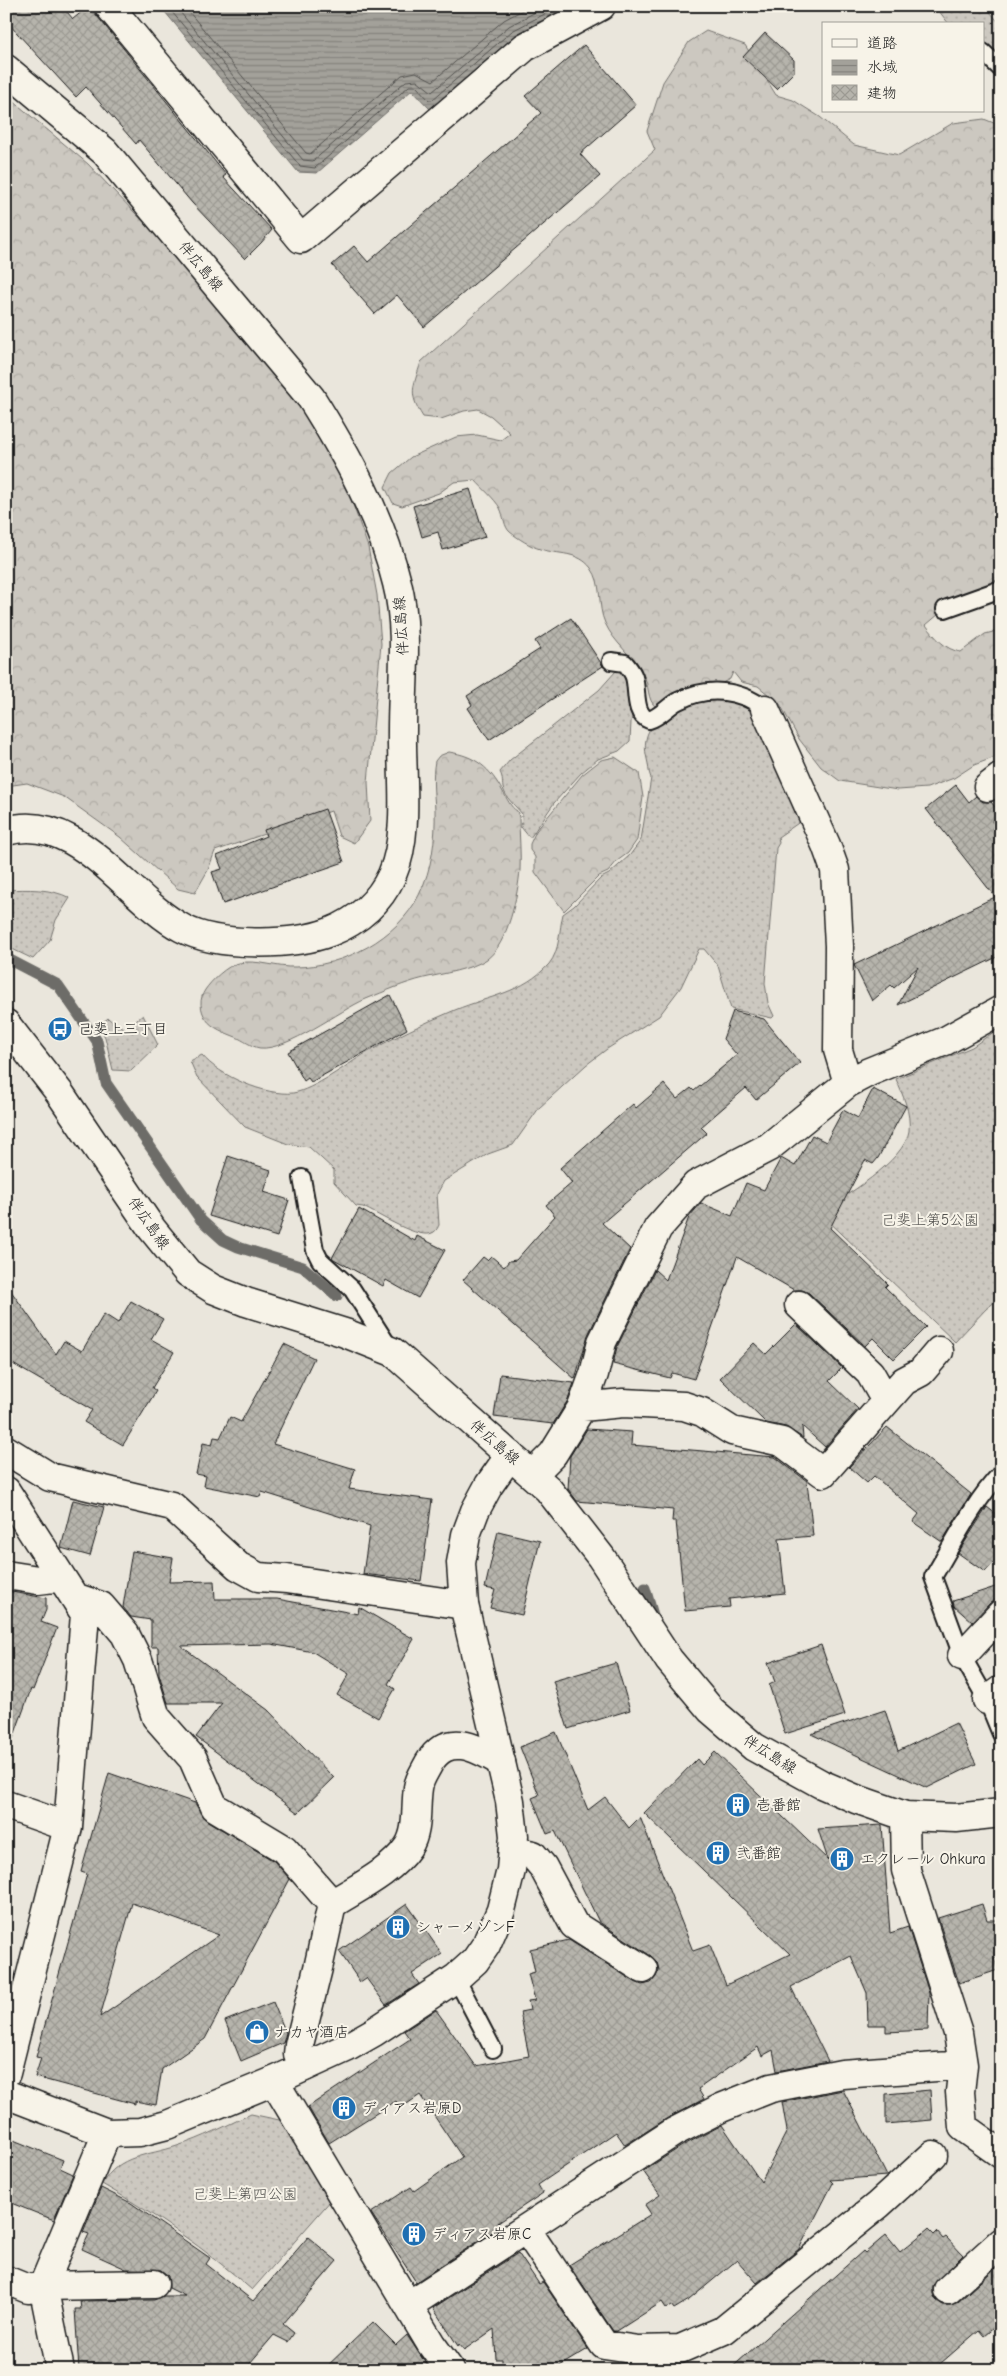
<svg xmlns="http://www.w3.org/2000/svg" width="1007" height="2376" font-family="'Comic Neue','Klee One',sans-serif">
	<style>
		.grass { fill: url(#grass-dots); stroke: #74726e }
		.forest { fill: url(#forest-crowns); stroke: #74726e }
		.water { fill: url(#water-rules); stroke: #6d6c68 }
		.lines { fill: none; stroke-linecap: round; stroke-linejoin: round }
		.shore { stroke: #52514e; stroke-width: 1 }
		.stream { stroke: #6d6c68; stroke-width: 11 }
		.building { fill: url(#building-cross-hatch); stroke: #1c1c1c; fill-rule: evenodd }
		.service-casing { stroke: #1c1c1c; stroke-width: 20 }
		.minor-casing { stroke: #1c1c1c; stroke-width: 31 }
		.tertiary-casing { stroke: #1c1c1c; stroke-width: 31 }
		.secondary-casing { stroke: #1c1c1c; stroke-width: 31 }
		.service { stroke: #f7f3e8; stroke-width: 16 }
		.minor { stroke: #f7f3e8; stroke-width: 28 }
		.tertiary { stroke: #f7f3e8; stroke-width: 28 }
		.secondary { stroke: #f7f3e8; stroke-width: 28 }
		.labels { text-anchor: middle; dominant-baseline: central; stroke-width: 4; stroke-linejoin: round; paint-order: stroke }
		.street-label { font-size: 15px; fill: #1c1c1c; stroke: #f7f3e8 }
		.poi-label { font-size: 15px; fill: #1c1c1c; stroke: #f7f3e8; text-anchor: start }
		.park-label { font-size: 15px; fill: #51504d; stroke: #f7f3e8 }
	</style>
	<defs>
		<pattern id="grass-dots" width="8" height="8" patternUnits="userSpaceOnUse" patternTransform="scale(1.25)"><rect width="8" height="8" fill="#ccc8c0"/><path d="M2 2h.1M6 6h.1" fill="none" stroke="#afaba4" stroke-width="1.8" stroke-linecap="round"/></pattern>
		<pattern id="forest-crowns" width="20" height="18" patternUnits="userSpaceOnUse" patternTransform="scale(1.25)"><rect width="20" height="18" fill="#ccc8c0"/><path d="M2 6a3 3 0 1 1 6 0M12 15a3 3 0 1 1 6 0" fill="none" stroke="#afaba4"/></pattern>
		<pattern id="water-rules" width="6" height="5" patternUnits="userSpaceOnUse" patternTransform="scale(1.25)"><rect width="6" height="5" fill="#a3a19a"/><path d="M0 2.5h6" fill="none" stroke="#84827d"/></pattern>
		<pattern id="building-cross-hatch" width="8" height="8" patternUnits="userSpaceOnUse" patternTransform="scale(1.25)"><rect width="8" height="8" fill="#b6b4ac"/><path d="M0 0l8 8M0 8l8-8" fill="none" stroke="#9c9a93"/></pattern>
	</defs>
	<rect width="100%" height="100%" fill="#eae6dc"/>
	<filter id="ink" filterUnits="userSpaceOnUse"><feTurbulence type="fractalNoise" baseFrequency=".02" numOctaves="2"/><feDisplacementMap in="SourceGraphic" scale="10" xChannelSelector="R" yChannelSelector="G"/><feConvolveMatrix kernelMatrix="1 2 1 2 8 2 1 2 1" color-interpolation-filters="sRGB"/></filter>
	<g filter="url(#ink)">
		<path class="grass" d="M935,6H985L1001,25V59L983,44V24H949Z
			M625,670L634,706L631,722L630,741L619,751L598,759L581,773L554,803L530,838L521,827L522,814C516,806 506,799 503,788C502,781 503,778 500,772L510,760L599,690L616,671Z
			M714,694L750,706L804,819L778,837L779,843L776,848L765,983L768,1003L774,1016L772,1018L731,1009L718,966L704,949H699L681,987L659,1016L607,1049L586,1065L539,1108L513,1145L488,1154L444,1181L437,1194L439,1225C438,1227 437,1230 434,1232C421,1242 377,1213 363,1207L356,1206L334,1182V1170L309,1147L288,1144L245,1127L197,1077L190,1061L202,1055C219,1076 266,1096 293,1093C313,1090 348,1064 366,1053C395,1037 424,1023 455,1010C489,996 523,993 549,964C560,951 559,930 563,914L574,906L601,878L609,874L630,855L641,840L651,778C648,771 649,766 647,759C636,716 682,704 714,694Z
			M6,890C27,889 51,888 70,898L56,920L50,940L33,959L6,946Z
			M143,1015L158,1045L131,1071L113,1070L105,1037L99,1026L108,1018L115,1024L126,1029Z
			M1001,1027V1297L986,1309L955,1342L819,1212C843,1198 905,1161 909,1131C911,1112 903,1096 896,1079L972,1047Z
			M251,2114L284,2121L332,2199L252,2290C206,2249 156,2215 102,2184C119,2154 148,2156 177,2146C203,2138 227,2125 251,2114Z"/>
		<path class="forest" d="M706,31L745,45L776,95L793,100L820,117L854,145L899,155L953,123L984,119L1001,126V583L947,602L939,614L926,625C935,637 945,650 961,652L985,634L1001,630V755L974,765L954,778L927,788L898,790L840,781L821,767L799,739L780,704L758,686L741,682L733,672L730,679L722,683L710,684L657,708C646,700 650,685 643,674C632,655 614,643 605,623C597,606 603,584 591,568C578,551 559,555 540,549C530,546 519,539 510,532C504,527 504,516 500,508C494,498 483,489 475,480L454,482L439,493L402,506L393,503L385,487L392,473L411,457L456,437L477,435L501,440L510,433L491,416L478,409L464,411L441,419L423,417C408,393 413,388 421,362L655,150L647,131L663,82L689,42Z
			M6,95L88,164L234,316L309,419L350,496L368,547L377,595L381,644L368,782L370,821L354,843L339,836L331,811L215,851L208,870L195,893L178,889L120,837L64,797L27,783L6,786Z
			M449,752C476,756 490,768 503,792C507,798 510,807 517,811L519,817C519,835 521,853 520,870C518,894 508,944 487,959C473,969 441,974 424,978C404,983 386,991 366,999C340,1010 287,1051 260,1048C252,1047 243,1040 236,1037C226,1033 212,1028 206,1019C200,1010 199,999 205,990C211,981 227,965 239,963C257,959 277,968 295,967C343,967 398,938 419,895C432,869 436,838 435,809C434,794 432,776 435,761L439,756Z
			M615,757L639,773L643,797L637,840L628,853L617,861L608,872L599,876L564,911L535,872V857L530,850V844L536,831L582,775L601,760Z"/>
		<path class="water" d="M160,6H571L516,35L430,109L412,90L317,173L298,172Z"/>
		<g class="lines">
			<path class="shore" d="M167,6L300,166L315,168L409,86H416L429,100H432L512,31L560,6
				M175,6L303,160L313,161L406,81L417,80L432,92L509,26L547,6
				M184,6L306,153L310,154L402,75L416,72L433,81L504,20L530,6"/>
			<path class="stream" d="M6,958L58,985L97,1041L106,1083L201,1220L223,1240L238,1247L303,1267L337,1296
				M645,1588L653,1615"/>
		</g>
		<path class="building" d="M6,6H62L73,19L89,6L226,175L223,177L272,230L261,243L245,259L192,203L139,140L136,144L86,87L76,97L6,21Z
			M765,33L794,60V72L777,89L743,57Z
			M584,45L636,105L580,154L600,176L424,327L397,295L375,314L332,265L354,246L368,262L541,113L525,96Z
			M470,489L485,537L443,550L438,532L422,537L413,506Z
			M571,618L603,666L489,740L468,708L472,705L467,696L540,649L535,641Z
			M956,785L969,802L976,796L983,802H991L1001,814L992,821L1001,832V955L898,1005L918,967L894,988L891,985L872,1001L854,965L995,897L926,809Z
			M325,809L344,862L223,904L212,872L222,869L217,856L266,836L264,830Z
			M390,995L407,1029L311,1082L308,1078L304,1081L288,1052Z
			M733,1011L764,1019L800,1063L756,1100L746,1088L701,1127L707,1133L602,1223L630,1249L588,1335L575,1379L463,1280L483,1257L487,1260L491,1256L504,1267L509,1261L516,1260L555,1216L546,1205L572,1183L560,1168L633,1104L636,1108L664,1084L677,1099L691,1088L694,1091L737,1055L723,1039Z
			M873,1089L906,1106L878,1158L873,1164L865,1160L830,1228L888,1284L885,1287L926,1327L894,1359L873,1338L865,1346L809,1293L802,1290H794L737,1257L694,1379L672,1373L670,1378L613,1364L617,1347L655,1270L666,1280L689,1217L701,1203L732,1216L746,1183L764,1190L781,1158L795,1166L812,1135L826,1142L843,1110L858,1118Z
			M228,1156L271,1170L264,1192L289,1200L277,1237L209,1216Z
			M359,1209L415,1241L417,1236L445,1250L418,1298L386,1280L383,1286L332,1258Z
			M6,1284L56,1354L64,1341L82,1351L104,1314L118,1323L131,1301L163,1319L151,1339L174,1352L152,1388L156,1391L123,1445L84,1422L92,1410L6,1360Z
			M796,1324L842,1368L829,1381L858,1409L825,1447L802,1426L803,1438L786,1427L766,1423L720,1378L754,1343L766,1354Z
			M284,1344L314,1358L273,1444L355,1469L349,1489L432,1500L421,1581L363,1574L370,1526L262,1492L260,1497L204,1486L206,1476L196,1474L203,1443L212,1445L214,1437L220,1438L230,1417L241,1422Z
			M500,1374L574,1383L568,1400L553,1424L494,1417Z
			M887,1427L971,1494L942,1542L913,1522L919,1514L874,1476L867,1483L849,1467Z
			M587,1429L632,1432L631,1445L775,1457L807,1481L813,1536L779,1539L785,1593L729,1599L730,1607L685,1611L676,1521H672L673,1510L577,1501L568,1489L570,1456Z
			M73,1500L104,1507L90,1556L61,1548Z
			M987,1507L1001,1518V1554L985,1572L958,1553Z
			M498,1531L540,1541L522,1615L490,1608L495,1590L485,1588Z
			M132,1551L173,1558L169,1582L214,1581L215,1599H277L358,1614L359,1607L414,1639L388,1684L395,1689L378,1718L337,1695L349,1674L313,1652L271,1644L181,1646L268,1710L334,1778L298,1813L196,1737L222,1703H168L159,1674L158,1647H151V1620L131,1617L123,1607Z
			M1001,1585V1599L990,1603L972,1622L954,1606L953,1601Z
			M6,1591L46,1598V1610L41,1622L57,1628L33,1690L31,1689L10,1747L6,1746Z
			M821,1645L845,1715L785,1734L769,1685L775,1682L768,1663Z
			M616,1663L630,1710L568,1729L553,1681Z
			M885,1710L898,1751L956,1723L976,1764L927,1788L811,1734Z
			M556,1732L588,1810L605,1797L629,1828L640,1817L693,1951L710,1945L726,1985L790,1954L644,1813L697,1759L702,1765L715,1752L828,1860L818,1829L882,1825L890,1933L908,1927L929,1993L928,2030L886,2032V2025H868L867,1993L851,1956L791,1987L828,2061L777,2071L773,2050L762,2056L758,2047L698,2089L704,2099L666,2119L625,2145L616,2132L538,2185L543,2193L498,2223L500,2227L416,2282L371,2213L411,2187L414,2191L462,2157L420,2095L401,2108L396,2101L329,2143L308,2107L410,2039L404,2031L436,2010L476,2066L529,2056L520,2012L530,2010L528,2001L535,2000L528,1974L535,1972L530,1949L569,1940L635,1982L642,1985L651,1983L656,1977L659,1970L657,1962L651,1956L599,1922L555,1831L547,1834L532,1798L539,1795L520,1747Z
			M109,1773L195,1803L206,1820L274,1861L290,1879L205,2039L162,2069L156,2105L135,2101V2104L35,2077L41,2058L36,2057L87,1874L81,1872ZM132,1903L219,1935L100,2017Z
			M407,1904L442,1954L412,1974L419,1984L386,2005L366,1978L360,1982L339,1951Z
			M982,1904L987,1920H1001V1956L994,1958L998,1970L959,1983L938,1918Z
			M273,2002L286,2033L283,2043L241,2061L225,2021Z
			M843,2090L887,2176L830,2180L833,2183L799,2249L757,2283L737,2260L689,2300L674,2309L671,2305L666,2308L662,2302L617,2331H613L569,2265L651,2214L645,2205L660,2195L643,2171L682,2146L722,2125L761,2182L787,2131L782,2102Z
			M930,2090L932,2120L886,2124V2094Z
			M6,2137L63,2160L60,2168L73,2174L54,2220L6,2201Z
			M101,2188L131,2203L210,2258L206,2264L253,2301L308,2237L337,2261L283,2324L294,2333L288,2342L274,2335L244,2370H79L75,2309H81L80,2301L154,2300L163,2296H185L169,2288L168,2276L161,2270L126,2269L82,2249L89,2234L83,2232Z
			M928,2229L934,2235L937,2232L943,2239L946,2237L963,2255L933,2285V2294L936,2300L943,2305H951L958,2302L1001,2263V2322L984,2336L979,2330L933,2370H729L863,2251L865,2253L886,2235L900,2252Z
			M518,2253L539,2284L543,2282L588,2349L553,2370H502V2359H496L494,2329L464,2350L459,2344L458,2346L433,2308Z
			M373,2322L396,2345L407,2335L430,2370H323Z"/>
		<g class="lines">
			<defs>
				<path id="service" d="M983,52L1001,69
					M945,609L1001,589
					M611,661L625,663C629,668 632,671 634,677C638,690 633,714 649,720C660,717 668,706 678,701C707,686 740,689 765,709
					M302,1178L315,1250L320,1260L352,1289L391,1350
					M1001,1473C973,1503 954,1542 933,1577L962,1656L987,1700L1001,1734
					M456,1978L493,2049"/>
				<path id="minor" d="M109,6L301,239L525,47L601,6
					M765,709L826,845L835,870L839,946L838,1050L848,1083
					M988,787L1001,777
					M799,1305L870,1373L886,1401
					M582,1407L623,1403L684,1406L702,1412L732,1431L782,1442L823,1473L904,1381L921,1372L939,1351
					M6,1450L50,1477L172,1506L238,1566L258,1577L287,1579L464,1605
					M533,1474L553,1454L582,1407L594,1374L602,1342L658,1228L696,1185L769,1147L848,1083L869,1072L945,1041L1001,1010
					M6,1491L85,1614L68,1827L6,2073
					M6,1575L38,1580L61,1577
					M74,1597L101,1606L125,1634L138,1660L156,1717L193,1759L214,1807L284,1849L332,1904
					M962,1656L1001,1614
					M987,1700L1001,1690
					M6,1805L68,1827
					M513,1851L533,1855L543,1867L574,1925L643,1969
					M963,2065L960,2092L963,2127L1001,2154
					M304,2067L298,2054L299,2045L319,1964L332,1904C357,1888 391,1872 408,1847C419,1830 415,1807 418,1788C419,1779 425,1771 429,1763C448,1732 476,1747 501,1762
					M274,2081L431,2344L450,2370
					M526,2229L604,2345L638,2350L680,2349L724,2330L878,2205L933,2155
					M6,2280L28,2289L43,2286L154,2284
					M948,2290L1001,2242
					M409,2305L674,2132L721,2108L771,2088L842,2074L963,2065L958,2033L906,1870L905,1816
					M60,2370L43,2286L107,2133"/>
				<path id="tertiary" d="M6,2094L107,2133L140,2132L167,2125L274,2081L346,2048L374,2032L456,1978L475,1961L486,1945L501,1910L511,1870L514,1836L510,1801L464,1605L461,1563L466,1535L475,1511L489,1485L510,1455"/>
				<path id="secondary" d="M6,69L105,152L311,398C347,455 381,517 397,583C409,630 402,682 402,730C401,775 410,834 392,875C379,903 358,921 330,932C293,946 217,947 182,928C127,899 78,810 6,831
					M6,1024L59,1092L152,1229L188,1273L213,1289L246,1302L345,1333L393,1352L548,1489L601,1557L669,1660L711,1710L754,1747L821,1784L856,1799L905,1816L956,1818L1001,1813"/>
			</defs>
			<use href="#service" class="service-casing"/>
			<use href="#minor" class="minor-casing"/>
			<use href="#tertiary" class="tertiary-casing"/>
			<use href="#secondary" class="secondary-casing"/>
			<use href="#service" class="service"/>
			<use href="#minor" class="minor"/>
			<use href="#tertiary" class="tertiary"/>
			<use href="#secondary" class="secondary"/>
		</g>
	</g>
	<defs>
		<symbol id="bus-disc" viewBox="-11 -11 22 22"><circle r="9.5" fill="#1f6fb2" stroke="#f7f3e8"/><path d="M-5-6H5V4H4V6H2V4H-2V6H-4V4H-5ZM-3.5-4V0h7V-4ZM-3.5 1.2v1.5H-2V1.2ZM2 1.2v1.5H3.5V1.2Z" fill="#fff"/></symbol>
		<symbol id="building-disc" viewBox="-11 -11 22 22"><circle r="9.5" fill="#1f6fb2" stroke="#f7f3e8"/><path d="M-4-6H4V6H1V3H-1V6H-4ZM-2.5-4.3h1.7v1.8h-1.7ZM.8-4.3h1.7v1.8H.8ZM-2.5-1h1.7V.8h-1.7ZM.8-1h1.7V.8H.8Z" fill="#fff"/></symbol>
		<symbol id="shop-disc" viewBox="-11 -11 22 22"><circle r="9.5" fill="#1f6fb2" stroke="#f7f3e8"/><path d="M-5-2.5h2.3a2.7 3.5 0 0 1 5.4 0H5L5.5 6h-11ZM-1.5-2.5h3a1.5 2.3 0 0 0-3 0Z" fill="#fff"/></symbol>
	</defs>
	<g fill-rule="evenodd">
		<use href="#bus-disc" x="46" y="1015" width="28" height="28"/>
		<use href="#building-disc" x="724" y="1791" width="28" height="28"/>
		<use href="#building-disc" x="704" y="1839" width="28" height="28"/>
		<use href="#building-disc" x="828" y="1845" width="28" height="28"/>
		<use href="#building-disc" x="384" y="1913" width="28" height="28"/>
		<use href="#shop-disc" x="243" y="2018" width="28" height="28"/>
		<use href="#building-disc" x="330" y="2094" width="28" height="28"/>
		<use href="#building-disc" x="400" y="2220" width="28" height="28"/>
	</g>
	<g class="labels">
		<g class="street-label">
			<text transform="translate(201 266) rotate(50)">伴広島線</text>
			<text transform="translate(401 626) rotate(-94)">伴広島線</text>
			<text transform="translate(149 1223) rotate(55)">伴広島線</text>
			<text transform="translate(495 1442) rotate(41)">伴広島線</text>
			<text transform="translate(770 1754) rotate(32)">伴広島線</text>
		</g>
		<g class="poi-label">
			<text x="78" y="1029">己斐上三丁目</text>
			<text x="756" y="1805">壱番館</text>
			<text x="736" y="1853">弐番館</text>
			<text x="860" y="1859">エクレール Ohkura</text>
			<text x="416" y="1927">シャーメゾンF</text>
			<text x="274" y="2032">ナカヤ酒店</text>
			<text x="362" y="2108">ディアス岩原D</text>
			<text x="432" y="2234">ディアス岩原C</text>
		</g>
		<g class="park-label">
			<text x="930" y="1220">己斐上第5公園</text>
			<text x="245" y="2194">己斐上第四公園</text>
		</g>
	</g>
	<rect width="1007" height="2376" fill="none" stroke="#f7f3e8" stroke-width="25"/>
	<rect x="12" y="12" width="982" height="2351" fill="none" stroke="#1c1c1c" stroke-width="2" filter="url(#ink)"/>
	<rect x="822" y="22" width="162" height="90" fill="#f7f3e8" stroke="#9f9d96"/>
	<rect x="832" y="39" width="25" height="8" fill="#f7f3e8" stroke="#9f9d96"/>
	<text x="867" y="48" font-size="15" fill="#1c1c1c">道路</text>
	<rect x="832" y="60" width="25" height="15" fill="url(#water-rules)" stroke="#9f9d96"/>
	<text x="867" y="72" font-size="15" fill="#1c1c1c">水域</text>
	<rect x="832" y="85" width="25" height="15" fill="url(#building-cross-hatch)" stroke="#9f9d96"/>
	<text x="867" y="98" font-size="15" fill="#1c1c1c">建物</text>
</svg>
